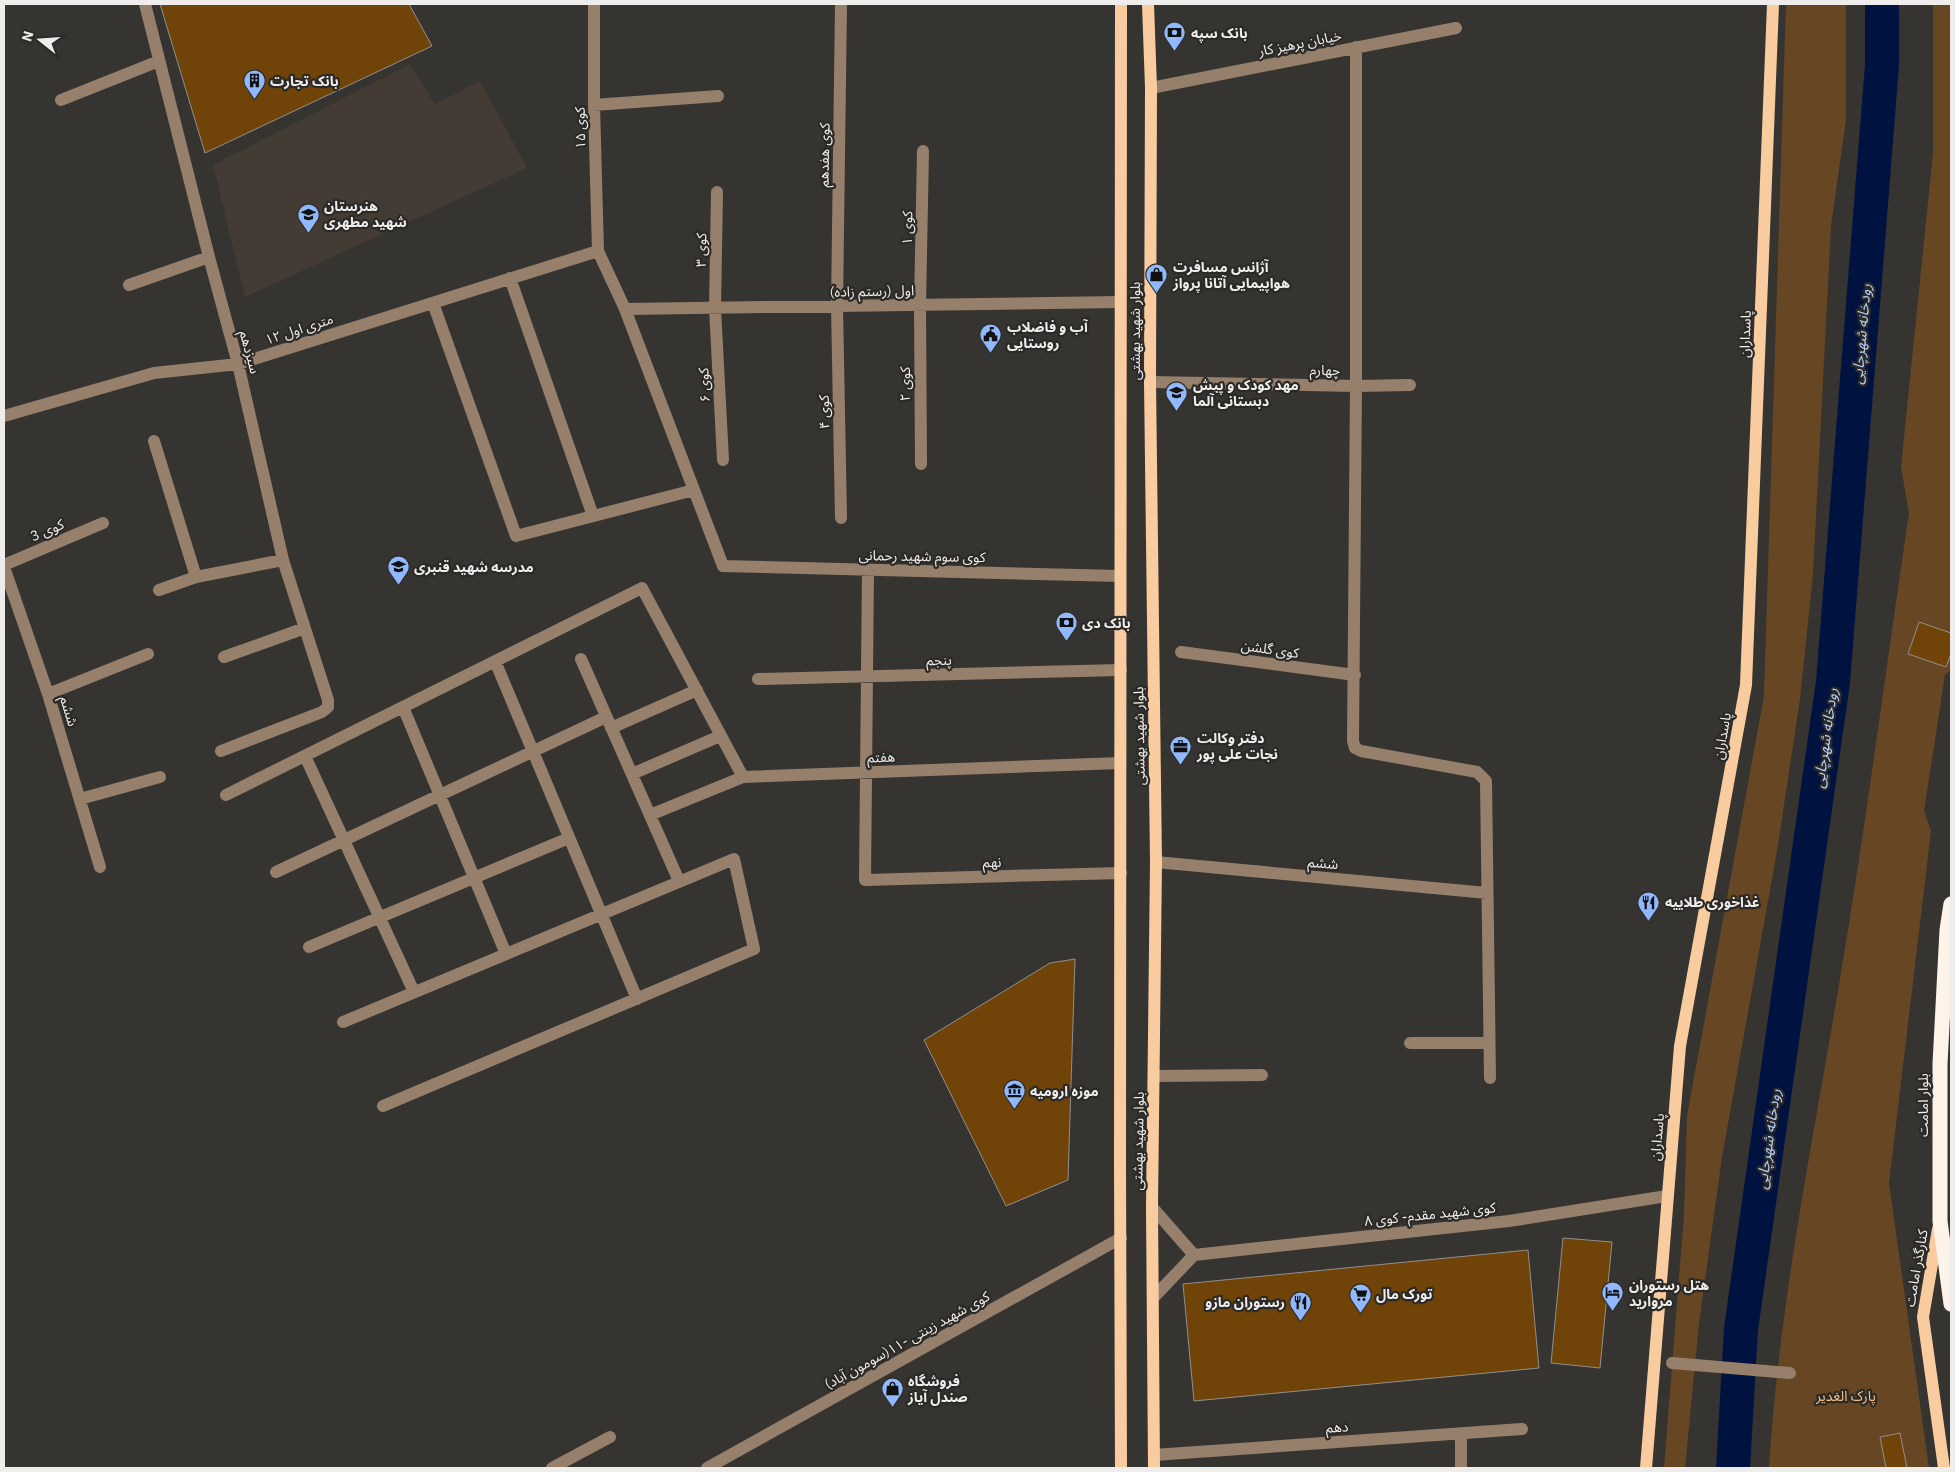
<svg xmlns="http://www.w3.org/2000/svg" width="1955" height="1472" font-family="'IBM Plex Sans','Noto Sans Arabic',sans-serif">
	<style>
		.built { fill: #433b34 }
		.green { fill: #674723 }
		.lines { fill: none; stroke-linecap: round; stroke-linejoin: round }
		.river { stroke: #001340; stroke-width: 34 }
		.building { fill: #704408; stroke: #928f8c }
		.minor { stroke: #96806b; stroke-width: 12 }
		.major { stroke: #f8cc9f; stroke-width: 12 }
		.highway { stroke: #fdf3e8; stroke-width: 15 }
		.labels { text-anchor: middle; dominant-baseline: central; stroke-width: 4.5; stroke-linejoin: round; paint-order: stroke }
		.poi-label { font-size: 14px; font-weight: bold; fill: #efedeb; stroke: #2c2a27; text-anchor: start }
		.street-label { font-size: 14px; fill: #efedeb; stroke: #2c2a27 }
		.park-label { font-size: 14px; fill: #f8c188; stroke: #2c2a27 }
		.water-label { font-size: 15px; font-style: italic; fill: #b3cffe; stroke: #2c2a27 }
	</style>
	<rect width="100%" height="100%" fill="#363431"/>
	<path class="built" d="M410,64L435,104L480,81L527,168L245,297L213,165Z"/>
	<path class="green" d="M1786,4H1846V120L1831,226L1813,574L1800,699L1777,851L1722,1157L1699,1323L1685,1468H1664L1684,1215L1687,1116L1764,696Z
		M1933,4H1951V670L1945,675L1924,811L1931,831L1889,1183L1929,1468H1769C1779,1304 1813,1141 1840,979C1866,824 1886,668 1909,513L1901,467L1933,153Z"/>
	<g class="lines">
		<path class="river" d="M1733,1468L1741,1329L1833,682L1882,65V4"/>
	</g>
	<path class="building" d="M160,4H409L432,46L205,153Z
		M1919,622L1951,633V654L1946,667L1908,654Z
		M1075,959L1068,1180L1006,1206L924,1040L1050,963Z
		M1563,1238L1612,1242L1600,1368L1551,1363Z
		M1528,1250L1539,1368L1194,1401L1183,1284Z
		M1900,1433L1907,1468H1886L1880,1437Z"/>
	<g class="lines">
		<path class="minor" d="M145,4L209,257L238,364L283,560L328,700V707L322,712L221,751
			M594,4V105L598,251L625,309L723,566L1120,576
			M841,4L837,306L841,518
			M1356,47V386L1353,741L1355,748L1361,751L1477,772L1486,781L1490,1078
			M1151,88L1456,28
			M61,100L159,61
			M594,105L718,96
			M717,192L715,308L723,460
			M510,278L593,516
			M129,285L209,257
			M433,303L516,536L694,490
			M625,309L1120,302
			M1150,382L1356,386L1410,385
			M4,416L154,373L238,364L598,251
			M154,441L196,577
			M921,464L920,305L923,151
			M4,565L103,523
			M4,567L48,694L100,867
			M868,570L865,880L1121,873
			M159,590L196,577L283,560
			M1181,652L1355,675
			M224,657L305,628
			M581,659L679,881
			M495,661L637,999
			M758,679L1121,670
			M48,694L148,654
			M403,707L506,954
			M611,728L697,690
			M305,756L414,992
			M632,774L720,736
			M226,795L642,588L743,777
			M80,799L160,777
			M650,815L743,777L1120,763
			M1156,862L1487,893
			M276,872L606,717
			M309,947L569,838
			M343,1022L734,859L754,949L383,1106
			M1410,1043H1489
			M1155,1076L1262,1075
			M1152,1207L1194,1255L1153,1298
			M1194,1255L1509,1221L1667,1196
			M1672,1363L1790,1373
			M1154,1455L1522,1429
			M552,1468L610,1437
			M707,1468L1121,1238
			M1461,1468V1434"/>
		<path class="major" d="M1148,4L1151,88L1150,382L1156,862L1152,1207L1154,1468
			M1938,1229L1923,1317L1944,1468
			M1121,1468L1120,1164L1121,4
			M1646,1468L1680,1046L1746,685L1773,4"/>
		<path class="highway" d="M1951,904L1947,930L1940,1064V1221L1951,1304"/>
	</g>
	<defs>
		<symbol id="bank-pin" viewBox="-11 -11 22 30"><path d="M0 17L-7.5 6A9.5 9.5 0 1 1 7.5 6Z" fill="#8fb8fd" stroke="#2c2a27"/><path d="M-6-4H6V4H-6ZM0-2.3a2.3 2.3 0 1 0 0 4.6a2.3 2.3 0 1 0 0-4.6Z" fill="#111"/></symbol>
		<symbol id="building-pin" viewBox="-11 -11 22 30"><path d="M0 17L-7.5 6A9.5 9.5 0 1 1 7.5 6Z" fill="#8fb8fd" stroke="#2c2a27"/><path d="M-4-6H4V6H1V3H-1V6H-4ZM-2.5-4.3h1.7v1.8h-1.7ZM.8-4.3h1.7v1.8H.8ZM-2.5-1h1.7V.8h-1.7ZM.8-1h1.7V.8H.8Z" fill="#111"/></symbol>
		<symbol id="school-pin" viewBox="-11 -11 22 30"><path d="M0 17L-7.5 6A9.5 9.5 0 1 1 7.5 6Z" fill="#8fb8fd" stroke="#2c2a27"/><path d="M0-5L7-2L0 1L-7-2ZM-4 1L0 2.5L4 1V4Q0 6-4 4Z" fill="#111"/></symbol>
		<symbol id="shop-pin" viewBox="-11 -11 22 30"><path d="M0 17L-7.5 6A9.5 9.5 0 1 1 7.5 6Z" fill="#8fb8fd" stroke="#2c2a27"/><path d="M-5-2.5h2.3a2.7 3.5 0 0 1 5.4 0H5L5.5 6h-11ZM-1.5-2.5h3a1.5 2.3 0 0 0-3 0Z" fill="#111"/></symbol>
		<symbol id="civic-pin" viewBox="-11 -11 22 30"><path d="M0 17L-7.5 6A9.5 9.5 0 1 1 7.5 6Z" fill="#8fb8fd" stroke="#2c2a27"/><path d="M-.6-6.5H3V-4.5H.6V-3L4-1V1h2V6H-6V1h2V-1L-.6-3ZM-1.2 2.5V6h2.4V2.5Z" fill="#111"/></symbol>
		<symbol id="office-pin" viewBox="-11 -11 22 30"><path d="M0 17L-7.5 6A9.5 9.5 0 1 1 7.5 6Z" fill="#8fb8fd" stroke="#2c2a27"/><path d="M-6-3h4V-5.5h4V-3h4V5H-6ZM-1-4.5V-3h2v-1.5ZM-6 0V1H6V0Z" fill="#111"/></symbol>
		<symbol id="restaurant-pin" viewBox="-11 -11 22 30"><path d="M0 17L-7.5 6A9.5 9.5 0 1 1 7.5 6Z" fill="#8fb8fd" stroke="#2c2a27"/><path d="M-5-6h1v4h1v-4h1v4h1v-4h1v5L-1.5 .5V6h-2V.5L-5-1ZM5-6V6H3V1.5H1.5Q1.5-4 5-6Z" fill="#111"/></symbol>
		<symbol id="museum-pin" viewBox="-11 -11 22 30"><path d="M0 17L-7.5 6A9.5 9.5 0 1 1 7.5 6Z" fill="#8fb8fd" stroke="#2c2a27"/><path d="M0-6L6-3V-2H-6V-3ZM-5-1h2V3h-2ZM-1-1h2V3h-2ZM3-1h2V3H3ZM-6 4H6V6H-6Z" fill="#111"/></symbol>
		<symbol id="hotel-pin" viewBox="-11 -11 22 30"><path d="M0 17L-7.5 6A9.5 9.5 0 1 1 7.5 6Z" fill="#8fb8fd" stroke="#2c2a27"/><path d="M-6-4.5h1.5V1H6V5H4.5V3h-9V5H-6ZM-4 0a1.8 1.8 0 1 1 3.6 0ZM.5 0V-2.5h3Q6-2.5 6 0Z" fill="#111"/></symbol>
		<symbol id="supermarket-pin" viewBox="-11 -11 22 30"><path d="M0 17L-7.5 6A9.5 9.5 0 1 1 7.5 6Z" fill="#8fb8fd" stroke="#2c2a27"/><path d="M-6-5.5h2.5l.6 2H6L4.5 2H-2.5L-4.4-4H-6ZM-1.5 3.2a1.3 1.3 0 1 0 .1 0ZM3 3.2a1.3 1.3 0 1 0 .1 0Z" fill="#111"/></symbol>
	</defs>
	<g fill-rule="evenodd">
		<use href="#bank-pin" x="1162" y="20" width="25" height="34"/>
		<use href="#building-pin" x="242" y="68" width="25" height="34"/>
		<use href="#school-pin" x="296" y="202" width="25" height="34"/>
		<use href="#shop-pin" x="1144" y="262" width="25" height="34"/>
		<use href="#civic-pin" x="978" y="322" width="25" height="34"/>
		<use href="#school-pin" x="1164" y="380" width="25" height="34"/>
		<use href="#school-pin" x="386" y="554" width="25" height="34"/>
		<use href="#bank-pin" x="1054" y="610" width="25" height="34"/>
		<use href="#office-pin" x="1168" y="734" width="25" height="34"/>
		<use href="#restaurant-pin" x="1636" y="890" width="25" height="34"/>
		<use href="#museum-pin" x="1002" y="1078" width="25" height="34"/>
		<use href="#hotel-pin" x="1600" y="1280" width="25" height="34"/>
		<use href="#supermarket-pin" x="1348" y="1282" width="25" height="34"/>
		<use href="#restaurant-pin" x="1288" y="1290" width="25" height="34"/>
		<use href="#shop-pin" x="880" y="1376" width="25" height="34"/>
	</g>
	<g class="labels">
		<g class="poi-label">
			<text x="1191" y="33">بانک سپه</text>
			<text x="270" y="81">بانک تجارت</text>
			<text x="324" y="206">هنرستان<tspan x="324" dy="16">شهید مطهری</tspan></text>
			<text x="1173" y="267">آژانس مسافرت<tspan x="1173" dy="16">هواپیمایی آتانا پرواز</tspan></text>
			<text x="1007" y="327">آب و فاضلاب<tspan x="1007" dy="16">روستایی</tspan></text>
			<text x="1193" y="385">مهد کودک و پیش<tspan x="1193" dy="16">دبستانی آلما</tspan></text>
			<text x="414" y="567">مدرسه شهید قنبری</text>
			<text x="1082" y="623">بانک دی</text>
			<text x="1197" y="738">دفتر وکالت<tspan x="1197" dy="16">نجات علی پور</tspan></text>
			<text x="1665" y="902">غذاخوری طلاییه</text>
			<text x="1030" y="1091">موزه ارومیه</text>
			<text x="1629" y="1285">هتل رستوران<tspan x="1629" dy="16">مروارید</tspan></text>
			<text x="1376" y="1294">تورک مال</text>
			<text x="1285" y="1302" text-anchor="end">رستوران مازو</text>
			<text x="908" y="1381">فروشگاه<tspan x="908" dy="16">صندل آیاز</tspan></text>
		</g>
		<g class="street-label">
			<text transform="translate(1300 43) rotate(-11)">خیابان پرهیز کار</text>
			<text transform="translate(580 128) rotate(-91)">کوی ۱۵</text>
			<text transform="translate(824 155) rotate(-89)">کوی هفدهم</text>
			<text transform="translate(907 228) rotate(-89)">کوی ۱</text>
			<text transform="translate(701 250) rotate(-89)">کوی ۳</text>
			<text transform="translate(872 291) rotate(-1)">اول (رستم زاده)</text>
			<text transform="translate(299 329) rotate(-18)">۱۲ متری اول</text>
			<text transform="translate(1135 331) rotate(-90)">بلوار شهید بهشتی</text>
			<text transform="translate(1745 334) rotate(-88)">پاسداران</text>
			<text transform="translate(250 352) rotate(75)">سیزدهم</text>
			<text transform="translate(1325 370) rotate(1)">چهارم</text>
			<text transform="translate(905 384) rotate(-90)">کوی ۲</text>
			<text transform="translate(704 385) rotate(-93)">کوی ۶</text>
			<text transform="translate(824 412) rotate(-91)">کوی ۴</text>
			<text transform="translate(47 530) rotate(-23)">کوی 3</text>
			<text transform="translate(922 556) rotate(1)">کوی سوم شهید رحمانی</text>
			<text transform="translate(1270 649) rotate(8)">کوی گلشن</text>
			<text transform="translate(939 660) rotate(-1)">پنجم</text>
			<text transform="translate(69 711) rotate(73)">ششم</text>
			<text transform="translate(1139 736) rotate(-91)">بلوار شهید بهشتی</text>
			<text transform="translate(1722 736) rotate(-80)">پاسداران</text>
			<text transform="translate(881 757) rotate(-2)">هفتم</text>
			<text transform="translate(992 862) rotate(-2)">نهم</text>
			<text transform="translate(1323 863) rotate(5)">ششم</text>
			<text transform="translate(1923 1105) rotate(-90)">بلوار امامت</text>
			<text transform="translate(1657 1137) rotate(-85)">پاسداران</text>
			<text transform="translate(1138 1141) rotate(-89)">بلوار شهید بهشتی</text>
			<text transform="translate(1430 1214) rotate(-6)">کوی شهید مقدم- کوی ۸</text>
			<text transform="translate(1916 1268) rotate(-80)">کنارگذر امامت</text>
			<text transform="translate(907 1340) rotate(-29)">کوی شهید زینتی -۱۱(سومون آباد)</text>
			<text transform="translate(1337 1427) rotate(-4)">دهم</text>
		</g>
		<g class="park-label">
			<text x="1846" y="1396">پارک الغدیر</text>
		</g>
		<g class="water-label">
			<text transform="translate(1861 334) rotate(-85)">رودخانه شهرچایی</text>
			<text transform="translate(1825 738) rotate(-82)">رودخانه شهرچایی</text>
			<text transform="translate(1768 1139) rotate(-82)">رودخانه شهرچایی</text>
		</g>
	</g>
	<rect width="1955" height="1472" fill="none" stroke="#efedeb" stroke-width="10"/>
	<g transform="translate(40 40) rotate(287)" stroke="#2c2a27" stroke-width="4" paint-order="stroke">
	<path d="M0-4L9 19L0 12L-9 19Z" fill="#efedeb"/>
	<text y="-8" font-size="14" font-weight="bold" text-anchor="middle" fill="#efedeb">N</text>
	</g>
</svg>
